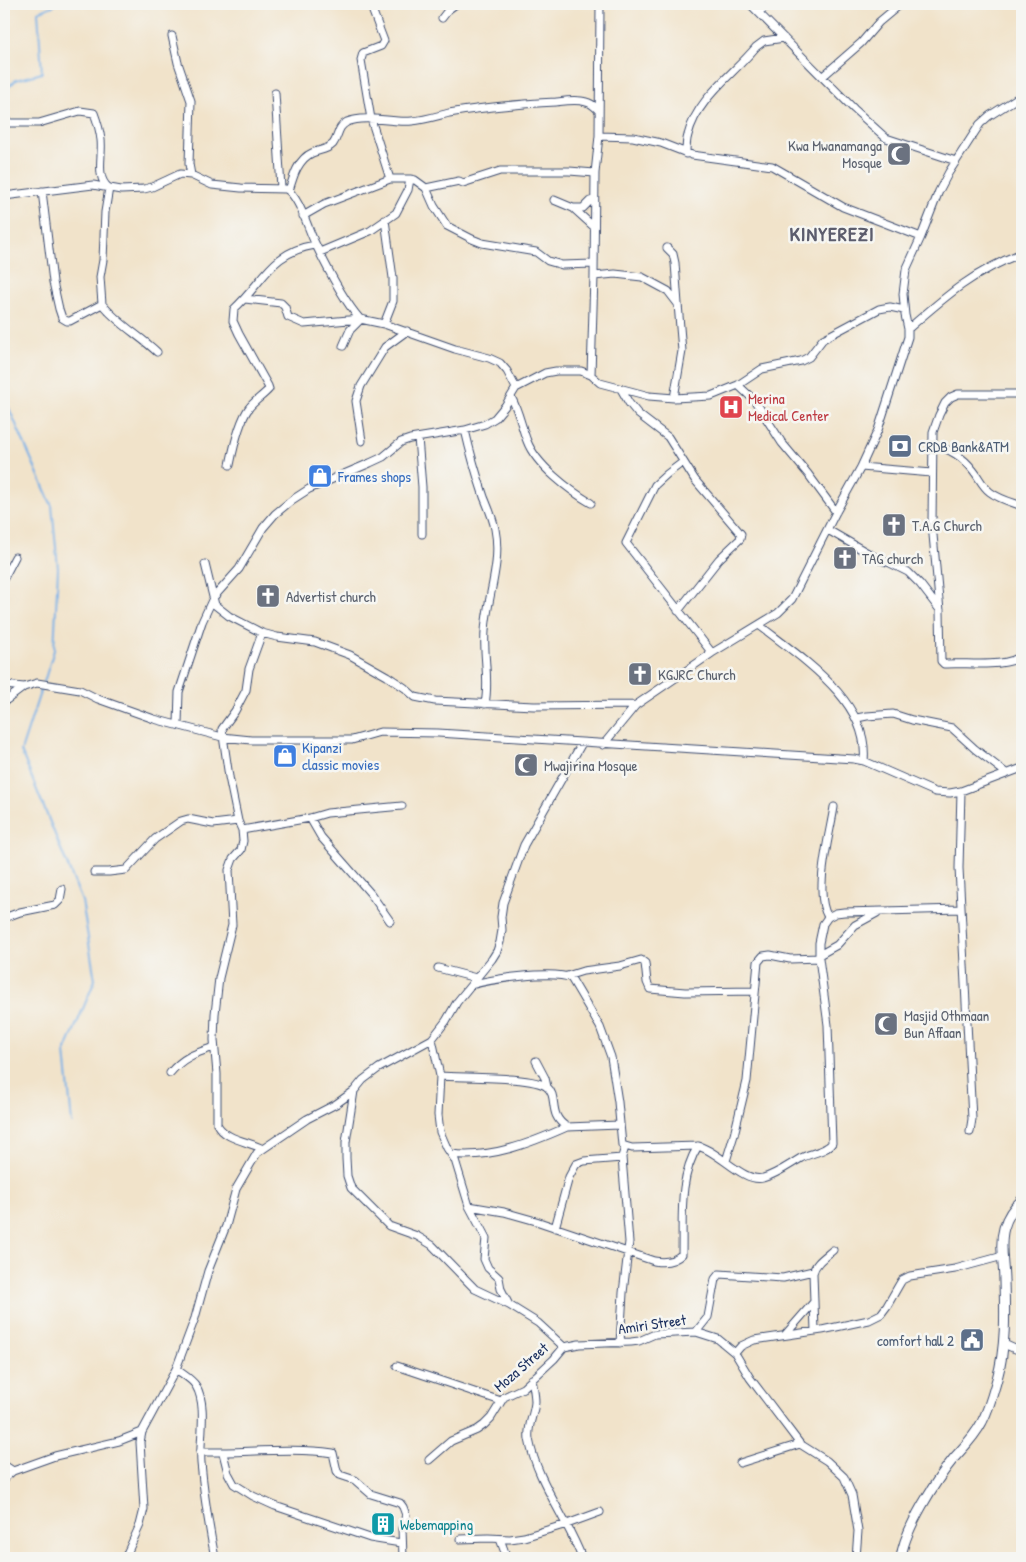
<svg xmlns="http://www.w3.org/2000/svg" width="1026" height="1562" font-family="'Patrick Hand',sans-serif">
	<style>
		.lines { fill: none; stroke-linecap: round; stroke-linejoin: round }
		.stream { stroke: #77b0e7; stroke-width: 2 }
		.minor-casing { stroke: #3b4a6e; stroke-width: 9 }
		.tertiary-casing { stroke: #3b4a6e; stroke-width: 11 }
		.minor { stroke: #fff; stroke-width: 7 }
		.tertiary { stroke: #fff; stroke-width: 9 }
		.labels { text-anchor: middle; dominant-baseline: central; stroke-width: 5; stroke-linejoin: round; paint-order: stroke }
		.worship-label { font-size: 15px; fill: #5b616d; stroke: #f6f6f2; text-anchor: start }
		.health-label { font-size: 15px; fill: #be3a42; stroke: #f6f6f2; text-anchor: start }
		.service-label { font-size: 15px; fill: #4e5e75; stroke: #f6f6f2; text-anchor: start }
		.shop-label { font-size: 15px; fill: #366cbe; stroke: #f6f6f2; text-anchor: start }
		.street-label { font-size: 15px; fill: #1b2f5e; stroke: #f6f6f2 }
		.culture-label { font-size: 15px; fill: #0d838f; stroke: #f6f6f2; text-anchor: start }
		.district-label { font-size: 20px; font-weight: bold; letter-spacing: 1px; fill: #5c5d6d; stroke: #f6f6f2 }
	</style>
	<rect width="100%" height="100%" fill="#f6f6f2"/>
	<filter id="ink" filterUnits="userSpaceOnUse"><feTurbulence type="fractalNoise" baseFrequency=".02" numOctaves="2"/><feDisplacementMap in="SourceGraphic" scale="10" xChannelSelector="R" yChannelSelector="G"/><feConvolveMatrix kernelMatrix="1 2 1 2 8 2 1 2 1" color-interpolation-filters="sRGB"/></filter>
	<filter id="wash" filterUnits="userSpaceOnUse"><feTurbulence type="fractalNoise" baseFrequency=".0096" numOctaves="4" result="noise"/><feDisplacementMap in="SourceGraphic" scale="20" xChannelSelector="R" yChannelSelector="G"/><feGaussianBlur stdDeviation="1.12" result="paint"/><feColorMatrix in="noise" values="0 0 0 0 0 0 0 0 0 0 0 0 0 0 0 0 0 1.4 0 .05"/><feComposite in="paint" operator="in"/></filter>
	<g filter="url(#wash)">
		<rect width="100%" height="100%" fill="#f1e3ca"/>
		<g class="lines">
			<path class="stream" d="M4,91L16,80L42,73L38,12L57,4
				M4,397L52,506L58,568L54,650L44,682
				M42,686L21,751L82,901L95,980L65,1052L72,1123"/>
		</g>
	</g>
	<g filter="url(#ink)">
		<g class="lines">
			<defs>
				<path id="minor" d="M370,4L384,41L381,46L363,53L361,60L371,119L390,179
					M750,4L854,109L886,138L956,161
					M758,12L771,4
					M442,18L449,9L456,4
					M172,36L178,63L191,101L189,164L191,175
					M822,77L861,43L879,22L897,7
					M275,93L281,188
					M4,123H39L80,111L94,113C97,121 100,131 101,140C103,156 95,178 109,188L105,212L103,260L100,277L102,304C118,324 139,335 157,352
					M599,136L633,137L661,143L692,155L772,166L843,207L921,237
					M686,154C686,148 686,141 688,135C697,98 733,75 756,47L764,41L784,38
					M426,188L459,181L463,183L500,171H569L595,173
					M42,191L53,282L59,309L62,318L67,321H70L102,304
					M289,191C293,177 298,159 312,153C319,150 327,150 333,144C339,136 337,127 347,122C368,114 391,123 412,121C425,120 437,116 449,113C484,107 520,104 556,102C565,101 577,99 586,102C592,103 595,107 598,110
					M4,196L93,185L121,190L144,189L152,187L180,174L191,175L212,185L241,188L286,189C299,196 308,229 315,243C326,266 344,301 360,319L384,324L455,349L489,358L500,363L507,371L516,388
					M554,200L573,208L594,227
					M573,208H583L590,201L594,200
					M303,216L324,204L390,179H410L415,180L426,188L434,206L447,226L472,239L482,243L536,252L548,261L562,265L594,264
					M667,248L673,254L675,263L678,304
					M320,252L370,231L396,213L408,190L410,179
					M594,276L615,274L642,277L668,291L678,304L682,351L674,398
					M245,299L281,303L285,307L288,317L304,324L360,319
					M384,324L393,301V278L385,220
					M908,329C947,295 973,272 1022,253
					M343,346L350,330L360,320
					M591,375L594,276L595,173L599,136L600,4
					M738,385L755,401L782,443L808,474L836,512
					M621,389L629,403L638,414L668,437L695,480L741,534L740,539L719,559L678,611
					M1022,394H958L951,397L945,403L939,415L933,432L932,524L940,611L941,661L944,664C965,662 1007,669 1022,655
					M511,397C519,411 521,426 527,441C536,465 569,490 591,503
					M465,430C470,452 477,476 484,497C488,507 493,518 495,529C502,564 487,597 485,631C483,656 490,679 485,704
					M418,438L422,487V534
					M362,441L356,401L361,386L385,347L407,331
					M933,446C948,447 964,458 973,470C979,477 982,486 990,492C999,499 1011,502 1022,506
					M683,462L667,474L655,485L626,543L712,653
					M230,465C233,450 240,420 249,408C254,401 263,396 269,389L268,386L239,334L233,321L234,309C264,282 270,252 315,245
					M861,467L932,473
					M828,530L880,560L890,563L908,572L920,584L940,610
					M205,564L215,605L229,616L262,633L277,637L315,642L350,655L387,676L405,688L415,697L435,701L534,706L636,705
					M4,578L15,557
					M759,625C801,658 870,701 864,761
					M262,633L249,669L246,690L235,711L222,729L229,777L238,821L242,830L243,841L241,850L233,859L229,870L232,925L219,978L215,1014L214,1040L217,1074V1124C225,1140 248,1141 263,1149
					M4,685L24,687
					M4,702L24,687L37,683L80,690L98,699L154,719L222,737L251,740H352L380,732L438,733L854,759L864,761L935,792L950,793L961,791L1022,768
					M857,718L867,716L893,714L912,720L952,728L975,749L1006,773
					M178,724L179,692L202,622L213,598L239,569L263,528L275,514L292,500L309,489L370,463L383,457L401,442L410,439L465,430L485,424L495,418L505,406L516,388L545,373L556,371H581L591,375L600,383L649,396L674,398L711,396L738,385L762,369L801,361L809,357L823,339L879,309L890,307L904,310
					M603,745L636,705L712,653L778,613L792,599L836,512L861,467L878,430L908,337V329L905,315L903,294L906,270L921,237L939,191L949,172L980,124L989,116L1022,95
					M961,791L959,868L972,1119L970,1132
					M310,818L321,837L371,894L390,921
					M242,830L310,818L327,813L402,806
					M94,872H109L126,870L155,839L181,821L188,819L213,824L238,821
					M828,917C813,893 830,834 834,807
					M4,918L20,912L55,905L60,900L62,889
					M819,955L837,945L855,925L877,913
					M438,968L476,978
					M567,976L583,971L620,966L641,960L645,963L647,982L650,989L685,992L755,991
					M471,985C491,979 553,970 571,978L600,1027L611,1057L618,1102L622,1145L632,1148L698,1146C719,1151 743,1183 763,1178C777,1174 789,1165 801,1158C811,1153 827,1151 832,1143L828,1025L819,958V943L823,924L828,917L836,913L844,912L961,909
					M432,1039L440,1076L438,1115L440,1132L447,1148L455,1160L469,1206L486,1238L484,1259L488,1268L499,1278L501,1289L509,1305
					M536,1061L545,1078L547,1087
					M170,1073C183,1057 196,1053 214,1047
					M440,1076C461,1078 533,1076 547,1087C559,1097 547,1115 567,1127L620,1125
					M354,1091L346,1142V1158L347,1176L351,1188L389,1226L417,1236L432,1245L475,1289L509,1305L538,1323L564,1347L579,1344L631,1342L639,1341L655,1334L696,1332L718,1339L735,1353L750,1378L800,1444L827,1461L844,1477L852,1495L858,1531L856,1558
					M451,1154C491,1159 531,1143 567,1127
					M726,1161L734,1135L747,1081L758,962L763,956L770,955L790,959L819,958
					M469,1206L504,1212L536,1221L654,1261C665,1263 674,1262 682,1254C683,1218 678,1178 698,1146
					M555,1228L569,1177L576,1164L584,1161L622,1158
					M815,1331L813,1273C815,1263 825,1257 833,1250
					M696,1332L708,1317L715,1279L719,1274L783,1278L813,1271
					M785,1335L813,1303
					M620,1343L623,1293L629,1242L623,1170L622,1157L625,1147
					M1004,1344L1015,1349L1022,1348
					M735,1353L741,1346L754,1340L822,1330L869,1320L881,1314L887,1306L899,1285L902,1280L910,1276L955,1269L1003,1256
					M397,1366L501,1401
					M176,1369C182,1374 192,1379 196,1386C208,1406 199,1441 201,1463C204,1495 209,1527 215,1558
					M532,1379C533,1386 535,1394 535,1402C534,1415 527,1426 529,1439C537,1482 567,1518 582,1558
					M200,1452C244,1453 290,1447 333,1453L337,1471L340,1475L355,1480L371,1494L400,1503L403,1507L406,1515L402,1528L403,1558
					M223,1453L228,1473L234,1484L253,1496L275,1506L370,1538L401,1543
					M429,1460L451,1441L477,1430L484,1425L491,1418L504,1397L523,1388L554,1359L564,1347
					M740,1463L800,1444
					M4,1465L13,1471
					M4,1479L13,1471L55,1456L119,1441L142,1432L176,1369L195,1318L208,1271L226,1226L236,1189L257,1153L307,1119L336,1104L354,1091L363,1080L379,1068L432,1039L446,1021L457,1002L492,959L497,951L500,942L502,930L501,917L503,903L524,845L582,743
					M460,1539L488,1538L510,1539L524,1537L567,1524L600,1512
					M500,1539L507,1558
					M125,1558L140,1525L144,1509L140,1442L142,1432"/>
				<path id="tertiary" d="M901,1558C904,1530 936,1480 954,1458C964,1447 975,1436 982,1422C989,1409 993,1393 997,1379C1006,1347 1005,1314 1004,1281C1004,1264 999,1245 1004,1228C1007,1217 1014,1207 1022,1200"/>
			</defs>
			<use href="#minor" class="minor-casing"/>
			<use href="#tertiary" class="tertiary-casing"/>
			<use href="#minor" class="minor"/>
			<use href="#tertiary" class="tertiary"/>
		</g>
	</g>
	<defs>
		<symbol id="mosque-square" viewBox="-11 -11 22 22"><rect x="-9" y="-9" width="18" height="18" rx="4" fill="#6b7280" stroke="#f6f6f2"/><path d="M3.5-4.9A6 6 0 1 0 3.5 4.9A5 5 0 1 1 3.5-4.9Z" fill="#fff"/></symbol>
		<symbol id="hospital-square" viewBox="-11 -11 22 22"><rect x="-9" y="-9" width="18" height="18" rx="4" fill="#e0444e" stroke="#f6f6f2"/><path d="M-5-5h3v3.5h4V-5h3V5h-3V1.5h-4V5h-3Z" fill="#fff"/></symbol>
		<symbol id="bank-square" viewBox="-11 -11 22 22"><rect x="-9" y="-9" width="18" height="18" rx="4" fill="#5c6f8a" stroke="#f6f6f2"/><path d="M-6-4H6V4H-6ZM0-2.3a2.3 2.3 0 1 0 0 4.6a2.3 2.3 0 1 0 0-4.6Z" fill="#fff"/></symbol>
		<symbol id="shop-square" viewBox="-11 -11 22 22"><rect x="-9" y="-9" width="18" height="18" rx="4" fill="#3f7fe0" stroke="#f6f6f2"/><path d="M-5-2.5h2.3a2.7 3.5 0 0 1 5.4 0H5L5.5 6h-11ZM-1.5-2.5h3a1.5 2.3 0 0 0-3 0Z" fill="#fff"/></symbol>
		<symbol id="church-square" viewBox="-11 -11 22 22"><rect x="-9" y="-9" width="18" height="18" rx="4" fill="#6b7280" stroke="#f6f6f2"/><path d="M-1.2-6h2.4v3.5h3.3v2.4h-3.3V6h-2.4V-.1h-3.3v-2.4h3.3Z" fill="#fff"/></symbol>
		<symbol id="civic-square" viewBox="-11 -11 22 22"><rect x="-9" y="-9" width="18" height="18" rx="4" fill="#5c6f8a" stroke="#f6f6f2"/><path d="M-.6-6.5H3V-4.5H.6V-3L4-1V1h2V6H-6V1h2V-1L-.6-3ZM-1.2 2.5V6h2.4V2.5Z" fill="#fff"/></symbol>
		<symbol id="building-square" viewBox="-11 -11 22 22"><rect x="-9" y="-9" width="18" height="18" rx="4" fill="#0f9aa8" stroke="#f6f6f2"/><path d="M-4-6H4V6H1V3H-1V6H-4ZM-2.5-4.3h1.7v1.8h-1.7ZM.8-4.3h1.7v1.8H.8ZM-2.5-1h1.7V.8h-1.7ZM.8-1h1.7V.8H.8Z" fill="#fff"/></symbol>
	</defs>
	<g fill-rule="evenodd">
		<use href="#mosque-square" x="885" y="140" width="28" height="28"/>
		<use href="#hospital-square" x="717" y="393" width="28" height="28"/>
		<use href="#bank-square" x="886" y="432" width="28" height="28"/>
		<use href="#shop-square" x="306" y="462" width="28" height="28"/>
		<use href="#church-square" x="880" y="511" width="28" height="28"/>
		<use href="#church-square" x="831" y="544" width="28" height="28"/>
		<use href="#church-square" x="254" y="582" width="28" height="28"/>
		<use href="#church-square" x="626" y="660" width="28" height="28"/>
		<use href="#shop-square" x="271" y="742" width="28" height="28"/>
		<use href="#mosque-square" x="512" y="751" width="28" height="28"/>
		<use href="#mosque-square" x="872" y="1010" width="28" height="28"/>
		<use href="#civic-square" x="958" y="1326" width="28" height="28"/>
		<use href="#building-square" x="369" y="1510" width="28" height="28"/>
	</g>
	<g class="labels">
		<g class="worship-label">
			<text x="882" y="145" text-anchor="end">Kwa Mwanamanga<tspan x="882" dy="17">Mosque</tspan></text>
			<text x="912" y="525">T.A.G Church</text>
			<text x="862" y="558">TAG church</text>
			<text x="286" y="596">Advertist church</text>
			<text x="658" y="674">KGJRC Church</text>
			<text x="544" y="765">Mwajirina Mosque</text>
			<text x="904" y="1015">Masjid Othmaan<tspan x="904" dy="17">Bun Affaan</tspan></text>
		</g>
		<g class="health-label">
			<text x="748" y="398">Merina<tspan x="748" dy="17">Medical Center</tspan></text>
		</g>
		<g class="service-label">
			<text x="918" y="446">CRDB Bank&amp;ATM</text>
			<text x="954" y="1340" text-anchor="end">comfort hall 2</text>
		</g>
		<g class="shop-label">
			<text x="338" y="476">Frames shops</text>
			<text x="302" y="747">Kipanzi<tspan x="302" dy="17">classic movies</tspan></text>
		</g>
		<g class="street-label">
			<text transform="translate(652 1324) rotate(-8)">Amiri Street</text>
			<text transform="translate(521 1367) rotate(-41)">Moza Street</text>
		</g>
		<g class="culture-label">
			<text x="400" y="1524">Webemapping</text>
		</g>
		<g class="district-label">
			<text x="832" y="233">KINYEREZI</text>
		</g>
	</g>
	<rect width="1026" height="1562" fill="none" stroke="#f6f6f2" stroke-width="20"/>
</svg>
